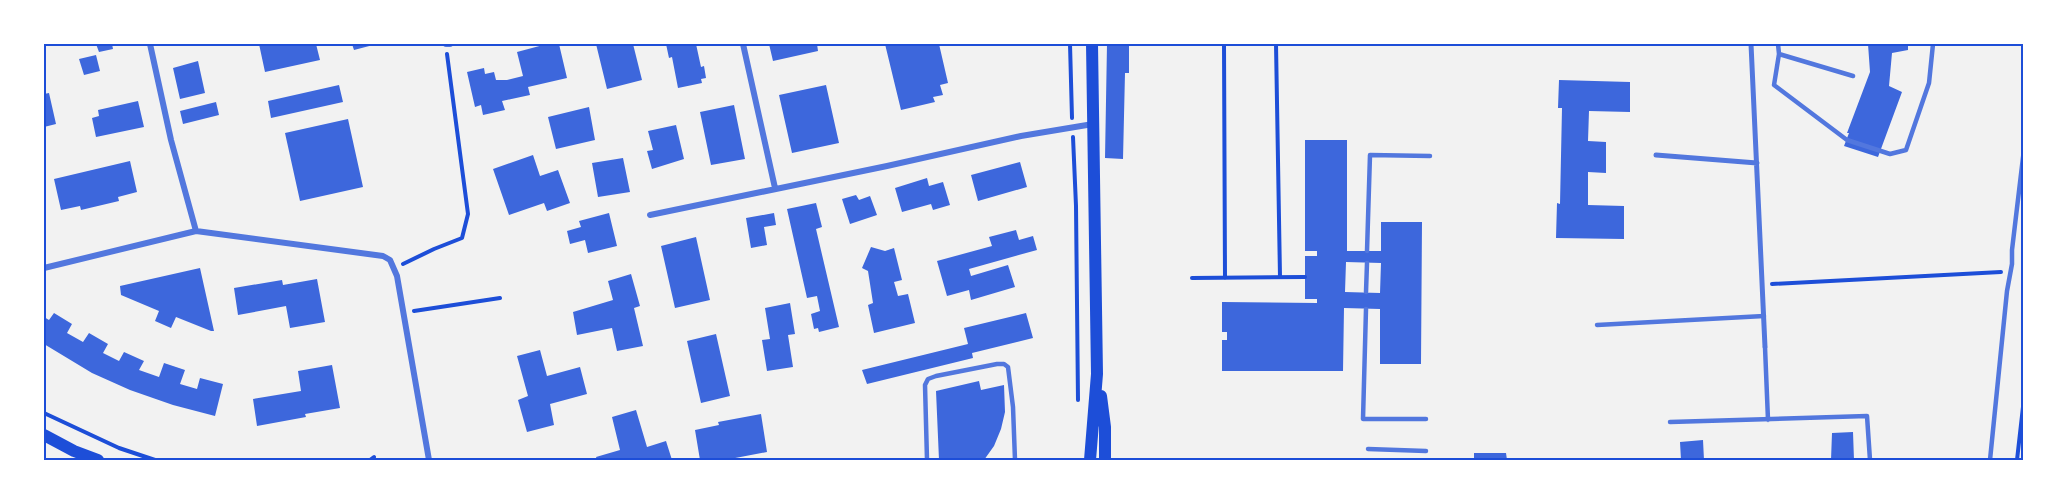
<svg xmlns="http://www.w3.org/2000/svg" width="2067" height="504" font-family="'Open Sans',sans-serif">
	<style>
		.building { fill: #3d67dc; fill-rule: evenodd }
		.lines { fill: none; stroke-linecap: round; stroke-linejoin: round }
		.path { stroke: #1d4ed8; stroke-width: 4 }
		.service { stroke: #5277de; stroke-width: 4.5 }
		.pedestrian { stroke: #5277de; stroke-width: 5 }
		.minor { stroke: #5277de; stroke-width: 6 }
		.secondary { stroke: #1d4ed8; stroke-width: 12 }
		.neatline { fill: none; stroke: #1d4ed8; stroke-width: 2 }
	</style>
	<rect width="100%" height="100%" fill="#f2f2f2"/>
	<path class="building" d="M96,44H112L113,49L99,52Z
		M259,44H316L320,60L265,72Z
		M352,44H377L354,50Z
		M547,44H559L567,78L528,87L530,95L502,101L505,110L483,115L481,105L475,107L467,72L484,68L485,74L494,72L496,80H507L523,76L517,52Z
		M596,44H633L642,80L607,89Z
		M666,44H696L701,67L704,66L706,78L701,79L702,83L678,88L672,57L669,58Z
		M769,44H817L818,51L773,61Z
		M885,44H939L948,83L940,85L943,95L933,97L935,102L901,110Z
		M1107,44H1129V73H1125L1123,159L1105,158Z
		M1868,44H1908V50L1892,53L1889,86L1902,92L1878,157L1844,146L1849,133H1847L1870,72Z
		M96,55L100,71L84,75L79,59Z
		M198,61L205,93L180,99L173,68Z
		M1559,80L1630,82V112L1589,111L1588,141L1606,142V173L1588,172V205L1624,206V239L1556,238L1557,203L1560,204L1562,108H1558Z
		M339,85L343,102L271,118L268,101Z
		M826,85L839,143L792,153L779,95Z
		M49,93L56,124L44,127V94Z
		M138,101L144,127L96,137L92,118L99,116L98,110Z
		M216,102L219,115L183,124L180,111Z
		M734,105L745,159L711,165L700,112Z
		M589,107L595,140L556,149L548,117Z
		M348,119L363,187L300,201L285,133Z
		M676,125L684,159L652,169L647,151L653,150L648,131Z
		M1305,140H1347V251H1381V222H1422L1421,364H1380V309L1344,308L1343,371H1222V340H1227V332H1222V302L1317,303V299H1305V256H1317V251H1305ZM1346,262L1381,263L1380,293L1345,292Z
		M533,155L540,176L558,170L570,203L547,211L544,203L509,215L493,169Z
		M623,158L630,192L598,197L592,163Z
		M130,161L137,192L118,197L119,201L81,210L80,206L61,210L54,179Z
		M1020,162L1027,187L978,201L971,175Z
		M927,178L929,186L943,182L950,205L933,210L931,204L902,212L895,188Z
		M856,195L859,200L870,196L877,215L850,224L842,199Z
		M816,203L822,227L816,229L839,327L819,332L818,328L814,329L811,314L820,311L817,296L807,298L787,209Z
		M609,213L617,246L588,253L585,240L570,244L567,231L581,227L579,221Z
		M774,213L776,225L764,227L767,245L751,248L746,218Z
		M1016,230L1019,240L1033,236L1037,250L969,269L971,276L1008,265L1015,287L971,300L969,290L947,296L937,261L992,246L989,237Z
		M696,237L710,300L675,308L661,246Z
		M871,247L885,251L894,248L902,280L894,282L898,296L908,294L915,323L874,333L868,305L873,303L868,271L862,268Z
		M200,268L214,331H211L176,317L171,328L155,321L159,311L121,295L120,286Z
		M631,274L640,306L634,308L643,346L617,351L612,328L577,335L573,312L613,300L608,281Z
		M317,279L325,322L290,328L286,306L238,315L234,288L282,280L283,285Z
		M790,303L795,334L788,335L793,367L767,371L762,340L770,339L765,308Z
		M54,313L72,324L67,333L83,342L89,333L108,344L103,353L119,361L124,352L144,361L139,370L159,377L164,363L185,370L180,384L197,389L200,378L223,384L215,416L173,405L130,390L92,373L44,344V317L49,320Z
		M1026,313L1033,338L972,353L973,358L867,384L862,370L968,344L964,328Z
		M716,334L730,396L701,403L687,341Z
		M540,350L547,376L580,367L587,394L550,404L554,425L527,432L518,400L528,396L517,356Z
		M332,365L340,408L305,414L306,417L257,426L253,399L301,391L298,371Z
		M979,381L981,390L1004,385L1005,412L1001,429L994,446L984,460H939L936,391Z
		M636,410L647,447L666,441L672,460H597L596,457L620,450L612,417Z
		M761,414L767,452L730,459V460H700L695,430L719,425L718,422Z
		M1853,432L1854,460H1831L1832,433Z
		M1703,440L1704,460H1681L1680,442Z
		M1474,453H1506L1507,460H1474Z"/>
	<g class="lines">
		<path class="path" d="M1070,44L1072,118
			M1224,44L1225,278
			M1276,44L1280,277
			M1073,137L1076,206L1078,400
			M403,264L434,249L462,238L468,214L447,54
			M1192,278L1305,277
			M1772,284L2001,272
			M414,311L500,298
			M44,413L119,448L155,460
			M370,460L374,457
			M2017,460L2024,398"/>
		<path class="service" d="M1778,44L1779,54L1774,85L1847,140L1890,154L1906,150L1929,83L1933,44
			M1779,54L1853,76
			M1367,251L1370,155L1430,156
			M1366,292L1367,263
			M1366,309L1363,419H1426
			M1597,325L1764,316
			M1765,347L1768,420
			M1670,422L1867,416L1870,460
			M1368,449L1426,451
			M927,460L925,385L928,379L936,376L997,364H1004L1008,367L1013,407L1015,460
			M1990,460L2007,291L2012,264V250L2024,149"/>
		<path class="pedestrian" d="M1751,44L1765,347
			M1656,155L1757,163"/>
		<path class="minor" d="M150,44L171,140L196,231
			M446,44H450
			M743,44L775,188
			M650,215L887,166L1021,136L1093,124
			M44,268L196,231L383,256L390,260L397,276L429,460"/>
		<path class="secondary" d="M1101,396L1105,427V460
			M44,435L74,451L98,460
			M1090,460L1097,374L1092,44"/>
	</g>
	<rect width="2067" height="504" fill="none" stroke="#ffffff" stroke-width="90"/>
	<rect x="45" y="45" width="1977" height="414" class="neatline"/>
</svg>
